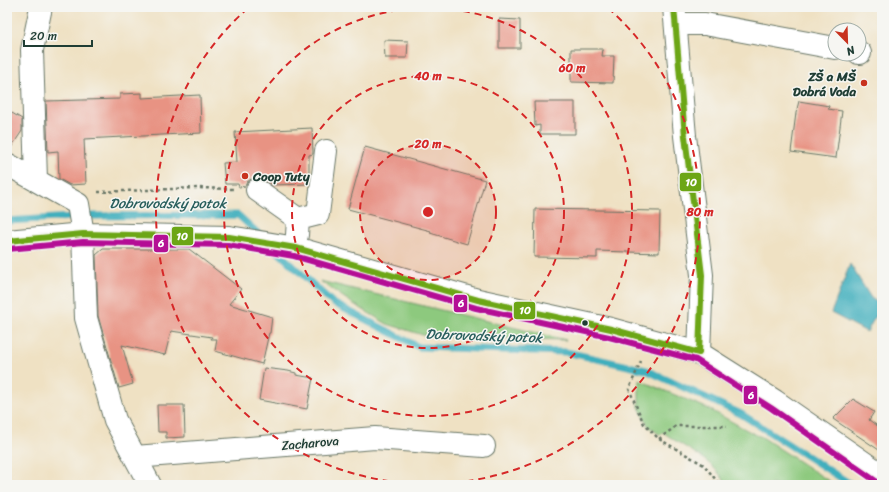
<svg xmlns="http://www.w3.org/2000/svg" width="889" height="492" font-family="Sriracha,sans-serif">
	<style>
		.green { fill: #8dc97e; stroke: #568359 }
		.water { fill: #41afbd; stroke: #307678 }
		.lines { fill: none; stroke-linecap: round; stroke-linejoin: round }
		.stream { stroke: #41afbd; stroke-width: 7 }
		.building { fill: #e89383 }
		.minor-casing { stroke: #687666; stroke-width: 24 }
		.path { stroke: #687666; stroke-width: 2.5; stroke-dasharray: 3 3; stroke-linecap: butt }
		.minor { stroke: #fff; stroke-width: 22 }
		.bus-1-casing { stroke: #f6f6f2; stroke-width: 9 }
		.bus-2-casing { stroke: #f6f6f2; stroke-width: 9 }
		.bus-1 { stroke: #6ca615; stroke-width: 6 }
		.bus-2 { stroke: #b41095; stroke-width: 6 }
		.ring { fill: none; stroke: #d62828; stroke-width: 2; stroke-dasharray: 7 5 }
		.poi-dot { fill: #c8321e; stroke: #f6f6f2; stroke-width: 1.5 }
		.bus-dot { fill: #1f3d34; stroke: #f6f6f2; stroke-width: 1.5 }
		.labels { text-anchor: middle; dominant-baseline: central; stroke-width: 3; stroke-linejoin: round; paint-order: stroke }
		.poi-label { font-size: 13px; font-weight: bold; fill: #1f3d34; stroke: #f6f6f2; text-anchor: end }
		.street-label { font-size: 13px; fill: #1f3d34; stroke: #f6f6f2 }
		.water-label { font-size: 14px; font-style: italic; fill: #295f5d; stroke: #f6f6f2 }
		.centre { fill: #d62828; stroke: #f6f6f2; stroke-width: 2 }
		.ring-label { font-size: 12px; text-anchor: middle; font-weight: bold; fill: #d62828; stroke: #f6f6f2; stroke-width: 3; stroke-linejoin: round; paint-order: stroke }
		.line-badge { stroke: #f6f6f2; stroke-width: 1.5 }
		.badge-label { font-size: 11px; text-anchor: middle; font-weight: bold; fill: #fff }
	</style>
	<rect width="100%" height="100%" fill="#f6f6f2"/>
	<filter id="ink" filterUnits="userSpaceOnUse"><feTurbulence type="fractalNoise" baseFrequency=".025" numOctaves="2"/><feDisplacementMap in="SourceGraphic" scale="8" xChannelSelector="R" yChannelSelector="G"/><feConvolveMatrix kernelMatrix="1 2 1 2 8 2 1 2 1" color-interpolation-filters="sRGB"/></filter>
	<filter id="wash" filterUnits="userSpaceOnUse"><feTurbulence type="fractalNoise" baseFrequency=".012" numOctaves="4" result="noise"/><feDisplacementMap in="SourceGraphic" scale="16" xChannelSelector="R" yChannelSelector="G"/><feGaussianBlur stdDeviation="0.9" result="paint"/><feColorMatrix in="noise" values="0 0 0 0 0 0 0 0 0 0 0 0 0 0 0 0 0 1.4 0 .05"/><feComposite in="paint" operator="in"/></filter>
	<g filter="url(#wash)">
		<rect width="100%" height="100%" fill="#efe1c3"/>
		<path class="green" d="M320,281L566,340L426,336L387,324L352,303Z
			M639,380L709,409L754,434L762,437L835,485H727C713,459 685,449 663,432L660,435L648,426L639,407Z"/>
		<path class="water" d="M850,264L871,298L881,305L867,332L831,313Z"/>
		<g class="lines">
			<path class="stream" d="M7,221L89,216L238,215L261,236
				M277,251L333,303L419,347L566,352L646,370L741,414L852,485"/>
		</g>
		<g id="blocks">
			<path class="building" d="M499,19L520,20V48H499Z
				M384,40L408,41L407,58H385Z
				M571,49H603L602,56H614L613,83L571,82Z
				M142,93V98L200,95L201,133L84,139L86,184L70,185L59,179L58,151L48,152L46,101L120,99V94Z
				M799,101L829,106L828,109L842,111L836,158L791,152L796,113Z
				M534,102H575V134H540V125L535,126Z
				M7,110L22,119V131L8,152Z
				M312,128L313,154L309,155V184L272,185L264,180L258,178L251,179L247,182L245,186L239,187L238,184H225L223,163L237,162L235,132Z
				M365,147L485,180L467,244L430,233L431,231L348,209Z
				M535,209L660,211L659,253L597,251V258L534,257Z
				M103,249H189L241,289L229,304L272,317L270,333H269L262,364L215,351L217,339H211L212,337L171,331L165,355L122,345L133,384L119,388L98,316L96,255Z
				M264,368L288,371L296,373V375L313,378L307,409L259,400Z
				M853,399L874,412L869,420L882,429V452L833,419Z
				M157,405H184L185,437L166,438V432H158Z"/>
		</g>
	</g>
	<g filter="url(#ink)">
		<use href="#blocks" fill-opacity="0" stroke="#687666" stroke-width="1"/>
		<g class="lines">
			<defs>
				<path id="minor" d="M674,7L685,136L702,275L699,353
					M676,24H705L835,48
					M859,53H860
					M7,164L78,204L83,234L86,318L115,420L150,485
					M36,180L32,50L41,7
					M257,190L298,219L297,235
					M298,219L318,214L326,151
					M7,241L83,234L229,237L296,248L478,300L611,329L699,353L775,401L882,475
					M135,457L375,438L484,446"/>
			</defs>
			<use href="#minor" class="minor-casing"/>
			<path class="path" d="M98,192L197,188L234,189
				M641,361L629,389L644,424L659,439L704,465L720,485
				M659,439L676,426H727"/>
			<use href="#minor" class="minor"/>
			<defs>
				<path id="bus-1" d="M7,241L83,234L229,237L296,248L478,300L611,329L699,353L702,275L685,136L674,7"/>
				<path id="bus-2" d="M8,249L83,242L228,245L294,256L476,308L609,337L696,360L771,408L877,482"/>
			</defs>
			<use href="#bus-1" class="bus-1-casing"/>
			<use href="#bus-2" class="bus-2-casing"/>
			<use href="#bus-1" class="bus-1"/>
			<use href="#bus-2" class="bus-2"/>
		</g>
	</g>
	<circle cx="428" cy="212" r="68" fill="#d62828" fill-opacity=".12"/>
	<g class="ring">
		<circle cx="428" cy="212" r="68"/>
		<circle cx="428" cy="212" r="136"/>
		<circle cx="428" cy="212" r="204"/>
		<path d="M608 8A272 272 0 1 1 248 8"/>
	</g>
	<g class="poi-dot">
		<circle cx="864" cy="83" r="4"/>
		<circle cx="245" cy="176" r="4"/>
	</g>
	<circle class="bus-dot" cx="585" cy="323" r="3.5"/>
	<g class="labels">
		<g class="poi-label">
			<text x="856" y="76">ZŠ a MŠ<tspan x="856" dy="15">Dobrá Voda</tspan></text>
			<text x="253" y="176" text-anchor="start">Coop Tuty</text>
		</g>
		<g class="street-label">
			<text transform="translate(310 443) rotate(-5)">Zacharova</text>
		</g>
		<g class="water-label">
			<text x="168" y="203">Dobrovodský potok</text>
			<text transform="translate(484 336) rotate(2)">Dobrovodský potok</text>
		</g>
	</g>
	<circle cx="428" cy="212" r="6" class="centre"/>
	<g class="ring-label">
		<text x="572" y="72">60 m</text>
		<text x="428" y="80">40 m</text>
		<text x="428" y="148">20 m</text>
		<text x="700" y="216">80 m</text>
	</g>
	<g class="line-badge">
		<rect x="679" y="172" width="23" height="20" rx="4" fill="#6ca615"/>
		<rect x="171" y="226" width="23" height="20" rx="4" fill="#6ca615"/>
		<rect x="153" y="234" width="16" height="19" rx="4" fill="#b41095"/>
		<rect x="453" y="294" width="15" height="19" rx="4" fill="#b41095"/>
		<rect x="513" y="301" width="23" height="19" rx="4" fill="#6ca615"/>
		<rect x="743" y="385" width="15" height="20" rx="4" fill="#b41095"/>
	</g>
	<g class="badge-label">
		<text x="691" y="186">10</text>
		<text x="182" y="240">10</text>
		<text x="161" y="247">6</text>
		<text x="461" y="307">6</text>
		<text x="525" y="314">10</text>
		<text x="751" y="399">6</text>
	</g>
	<rect width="889" height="492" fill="none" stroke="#f6f6f2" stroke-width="24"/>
	<g transform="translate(847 42) rotate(157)"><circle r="19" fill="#f6f6f2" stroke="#a0aca6"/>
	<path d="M0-3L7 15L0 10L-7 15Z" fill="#c8321e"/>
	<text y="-6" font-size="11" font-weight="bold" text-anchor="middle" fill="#1f3d34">N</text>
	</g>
	<path d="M24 40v6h68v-6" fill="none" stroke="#1f3d34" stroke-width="2"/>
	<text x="30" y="40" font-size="12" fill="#1f3d34" stroke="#f6f6f2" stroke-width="3" paint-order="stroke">20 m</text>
</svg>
